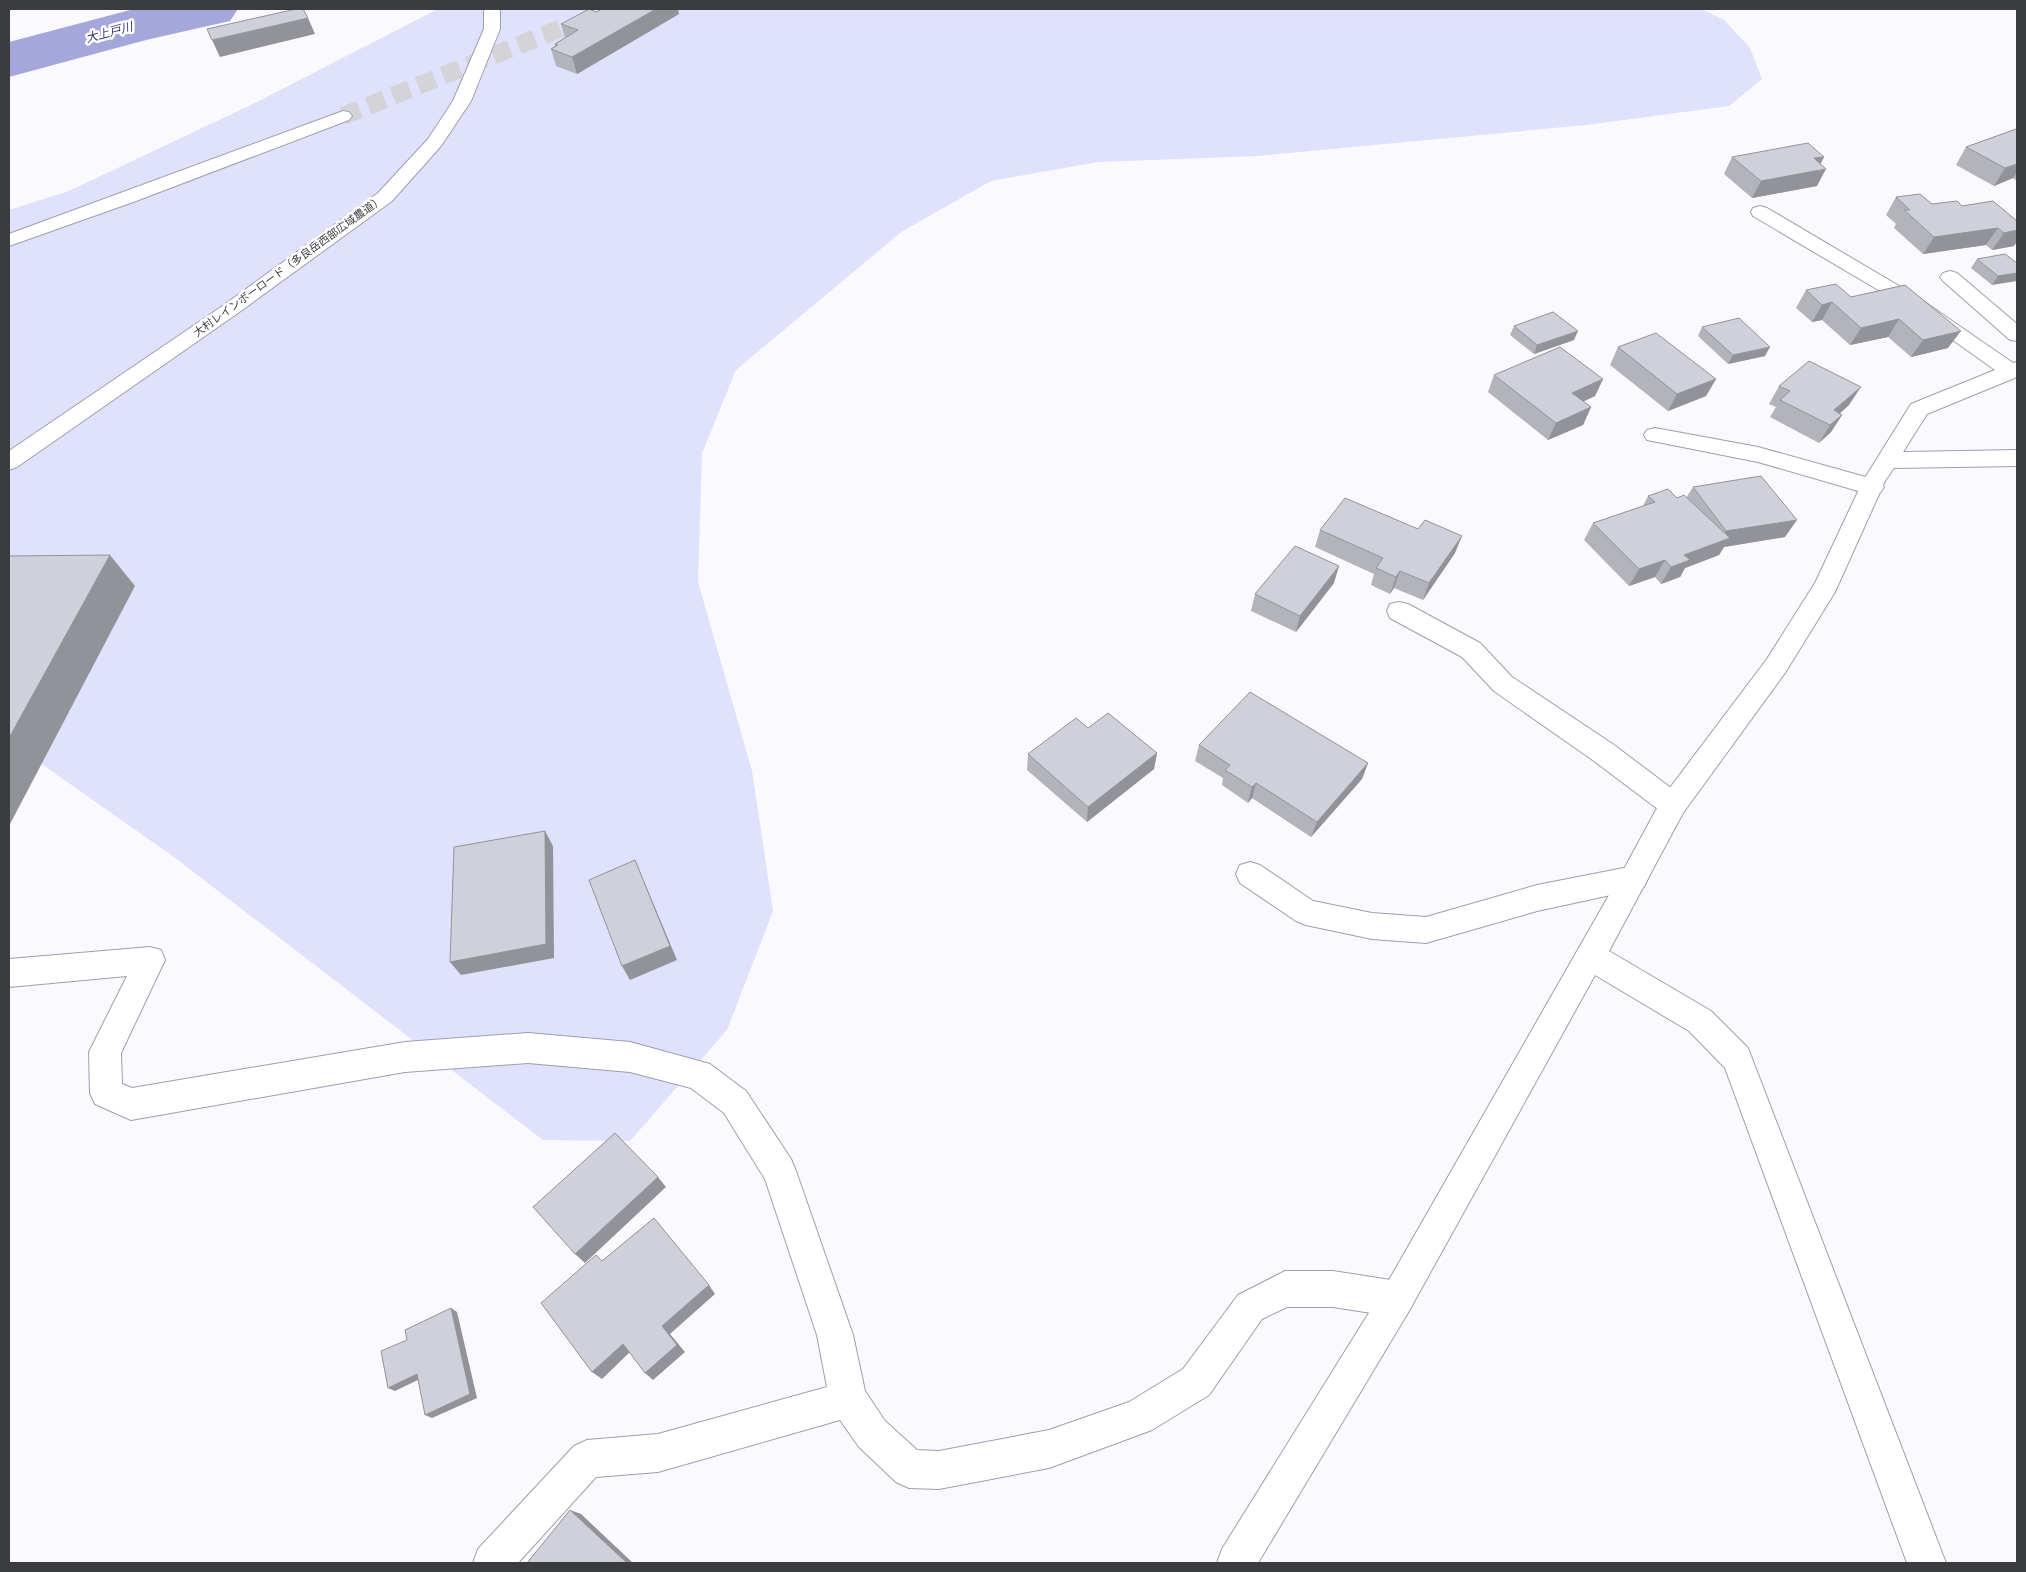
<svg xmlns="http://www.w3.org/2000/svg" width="2026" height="1572" font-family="Lora,'Noto Sans JP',serif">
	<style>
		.green { fill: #dfe1fd }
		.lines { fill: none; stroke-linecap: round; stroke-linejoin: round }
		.river { fill: #a5a7db; fill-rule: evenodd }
		.minor-tunnel { stroke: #d3d3d8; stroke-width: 18; stroke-dasharray: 18 9; stroke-linecap: butt }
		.service-casing { stroke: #9e9fa9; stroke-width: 2 }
		.minor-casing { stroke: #9e9fa9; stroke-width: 2 }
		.tertiary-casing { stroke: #9e9fa9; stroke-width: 2 }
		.service { fill: #fff; fill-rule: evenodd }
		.minor { fill: #fff; fill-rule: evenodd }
		.tertiary { fill: #fff; fill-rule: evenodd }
		.wall { fill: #b3b3bc }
		.shaded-wall { fill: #929299 }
		.building { fill: #d0d0db; stroke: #929299 }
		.labels { text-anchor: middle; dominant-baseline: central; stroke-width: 5; stroke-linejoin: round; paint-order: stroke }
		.far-street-label { font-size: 11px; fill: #3b3c40; stroke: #fff }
		.far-water-label { font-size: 12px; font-style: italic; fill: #363270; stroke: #fff }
	</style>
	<rect width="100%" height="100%" fill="#f9f9fe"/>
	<path class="green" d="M438,9H1701L1724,20L1750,48L1762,79L1729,106L1586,125L1257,156L1098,162L991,181L901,232L736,370L702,453L698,582L752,771L773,911L727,1030L630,1141L543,1140L174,857L43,765L9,750V210L69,191L255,103Z"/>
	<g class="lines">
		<path class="river" d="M134,9H238L230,21L146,40L9,77V42Z"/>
		<path class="minor-tunnel" d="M343,116L564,27"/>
		<defs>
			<path id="service" d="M1950,271L1957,273L2017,324V341L2010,340L1943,281L1940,277L1943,273Z
				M1655,428L1758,447L1880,481L1884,487L1880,493L1872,495L1758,462L1647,440L1644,435L1647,430Z
				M1399,602L1408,604L1480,643L1512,677L1614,745L1683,797L1687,805L1683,813L1673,816L1663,813L1594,761L1494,691L1462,657L1390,618L1387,611L1390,604Z
				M1250,862L1260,865L1313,901L1372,913L1426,917L1537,885L1634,866L1644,869L1648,878L1644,887L1634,890L1537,911L1426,943L1372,939L1306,925L1296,921L1240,883L1236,874L1240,865Z
				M528,1033L630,1042L710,1064L746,1091L791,1159L796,1171L853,1335L865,1391L885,1421L917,1450L939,1451L1049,1430L1129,1402L1183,1369L1238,1295L1285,1271H1333L1397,1281L1409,1287L1415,1299L1409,1311L1397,1317L1333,1307H1287L1262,1319L1209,1395L1152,1430L1049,1468L939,1489L909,1488L896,1482L859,1447L840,1420L658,1472L596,1477L518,1563H473L478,1549L574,1446L587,1440L658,1434L827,1387L817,1335L765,1179L724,1113L691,1088L630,1072L528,1063L517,1058L512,1048L517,1038Z"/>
			<path id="minor" d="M343,111L349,112L352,116L349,120L136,201L9,246V234Z
				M1760,206L1767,208L1916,296L2013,363L2017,362V377L1927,414L1903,452L2017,450V466L1894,468L1885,481L1835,592L1785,673L1683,813L1609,951L1711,1011L1748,1048L1946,1563H1907L1725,1068L1689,1031L1595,975L1409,1311L1258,1563H1217L1222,1549L1385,1287L1624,869L1663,797L1767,659L1815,583L1863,481L1911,404L1995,370L1902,304L1753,216L1751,212L1753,208Z
				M150,947L161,950L165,960L121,1053L122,1084L132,1088L405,1042L528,1033L539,1038L544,1048L539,1058L528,1063L405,1072L131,1120L95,1104L90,1093L89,1052L127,976L9,987V959Z"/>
			<path id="tertiary" d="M484,9H500V29L471,101L441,146L392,201L238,313L17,467L9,470V451L224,305L378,193L428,139L453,101L484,29Z"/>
		</defs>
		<use href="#service" class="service-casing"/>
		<use href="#minor" class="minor-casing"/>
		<use href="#tertiary" class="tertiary-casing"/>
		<use href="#service" class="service"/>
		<use href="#minor" class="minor"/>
		<use href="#tertiary" class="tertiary"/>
	</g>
	<path class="wall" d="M602,9H678L679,14L577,74L556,66L551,49L555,46V44L565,38L561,24L596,12Z
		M2017,129V181L2013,178L1994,186L1956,165L1966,147Z
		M1732,157H1824L1820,164L1817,186L1752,198L1724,174Z
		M1896,197L1932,204L1962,206L1993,201L2014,246L1992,250L1986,245L1923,254L1894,228L1896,224L1886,215Z
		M1977,259L2017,263L1992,285L1971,268Z
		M1905,285L1948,348L1911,357L1888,337L1850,345L1822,320L1812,322L1796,308L1806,290L1851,297Z
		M1514,326L1574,340L1534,354L1510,335Z
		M1702,327L1765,356L1728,364L1698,336Z
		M1618,347L1716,379L1706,396L1668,411L1610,365Z
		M1494,375L1603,379L1595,396L1583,402L1591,407L1583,425L1548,440L1488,392Z
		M1779,386L1849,405L1840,413L1842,415L1831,432L1819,443L1770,417L1776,407L1769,404Z
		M1693,487L1785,537L1724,547L1719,555L1685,568L1680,577L1661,584L1655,577L1629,586L1584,540L1593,523L1643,506L1648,496L1686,498Z
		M1320,530L1455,553L1423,600L1394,588L1390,594L1371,585L1374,574L1315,547Z
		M1334,583L1296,632L1251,611L1255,594Z
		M1088,728L1157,753L1154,769L1087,822L1027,770L1028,754Z
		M1199,745L1368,763L1362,779L1311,837L1252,798L1248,803L1222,785L1223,778L1195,761Z"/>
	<path class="shaded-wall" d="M656,9H678L679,14L577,74L572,57Z
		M308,18L315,34L220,57L212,40Z
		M1824,157L1817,171L1826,169L1817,186L1752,198L1761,181L1814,158Z
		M2017,164V172L2013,178L1994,186L2005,168Z
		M1998,228L1986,245L1923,254L1934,237Z
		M2017,230V242L2014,246L1992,250L2004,233Z
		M2017,273V281L1992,285L1998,276Z
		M1832,302L1822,320L1812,322L1822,305Z
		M1899,319L1888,337L1850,345L1861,328Z
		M1578,331L1574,340L1534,354L1537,345Z
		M1961,331L1948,348L1911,357L1923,340Z
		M1770,347L1765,356L1728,364L1733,355Z
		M1603,379L1595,396L1564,410L1572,393Z
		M1716,379L1706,396L1668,411L1677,394Z
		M1861,387L1849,405L1828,424L1834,410Z
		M1591,407L1583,425L1548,440L1556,423Z
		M1842,415L1831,432L1819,443L1830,425Z
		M1797,520L1785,537L1724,547L1719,555L1685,568L1680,577L1661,584L1671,567L1684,555L1720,542L1726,531Z
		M1462,536L1455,553L1423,600L1429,583Z
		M110,555L135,586L9,826V738Z
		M1665,560L1655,577L1629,586L1639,569Z
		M1339,566L1334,583L1296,632L1300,616Z
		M1400,571L1394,588L1390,594L1396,577Z
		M1157,753L1154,769L1087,822L1088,807Z
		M1368,763L1362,779L1311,837L1317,822Z
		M1256,783L1252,798L1248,803L1252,787Z
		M545,831L553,846L554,958L461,975L450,962Z
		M635,860L677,960L630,980L622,966Z
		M658,1177L666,1187L585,1263L575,1254Z
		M709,1285L715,1294L670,1334L685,1352L653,1380L645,1373L662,1326Z
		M451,1308L457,1312L477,1398L432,1418L425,1415Z
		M623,1344L631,1351L602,1379L592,1372Z
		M417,1374L424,1377L395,1391L388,1388Z
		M570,1510L581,1514L633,1563H627Z"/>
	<path class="building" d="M296,9H303L308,18L212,40L207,29Z
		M589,9L596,12L602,9H656L572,57L551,49L558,45L555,44L578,30L561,24Z
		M2016,129H2017V164L2005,168L1966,147Z
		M1808,143L1824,157L1814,158L1826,169L1761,181L1732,157Z
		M1920,194L1932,204L1957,201L1962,206L1993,201L2017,221V230L2004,233L1998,228L1934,237L1904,210H1910L1896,197Z
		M2005,254L2017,263V273L1998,276L1977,259Z
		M1836,284L1851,297L1905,285L1961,331L1923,340L1899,319L1861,328L1832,302L1822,305L1806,290Z
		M1553,312L1578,331L1537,345L1514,326Z
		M1739,318L1770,347L1733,355L1702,327Z
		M1656,333L1716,379L1677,394L1618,347Z
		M1560,347L1603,379L1572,393L1591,407L1556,423L1494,375Z
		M1809,361L1861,387L1834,410L1842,415L1830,425L1780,400L1790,391L1779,386Z
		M1761,476L1797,520L1726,531L1693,487Z
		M1668,489L1677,498L1684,495L1730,538L1684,555L1690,560L1671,567L1665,560L1639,569L1593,523L1655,502L1648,496Z
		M1345,498L1418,529L1425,520L1462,536L1429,583L1400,571L1396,577L1376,568L1383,558L1320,530Z
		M1295,546L1339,566L1300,616L1255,594Z
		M110,555L9,738V556Z
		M1250,692L1368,763L1317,822L1256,783L1252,787L1225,770L1230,765L1199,745Z
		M1108,713L1157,753L1088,807L1028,754L1076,718L1088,728Z
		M545,831L546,944L450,962L454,847Z
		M635,860L670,946L622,966L589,880Z
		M615,1133L658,1177L575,1254L533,1207Z
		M654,1218L709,1285L662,1326L677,1345L645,1373L623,1344L592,1372L541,1303L596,1255L602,1261Z
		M451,1308L470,1394L425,1415L417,1374L388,1388L381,1351L407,1340L405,1330Z
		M570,1510L627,1563H527Z"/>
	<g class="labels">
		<g class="far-street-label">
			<text transform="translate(288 266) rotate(-36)">大村レインボーロード（多良岳西部広域農道）</text>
		</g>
		<g class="far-water-label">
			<text transform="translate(109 32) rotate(-15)">大上戸川</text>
		</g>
	</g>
	<rect width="2026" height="1572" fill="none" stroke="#3b3c40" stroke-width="20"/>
</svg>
